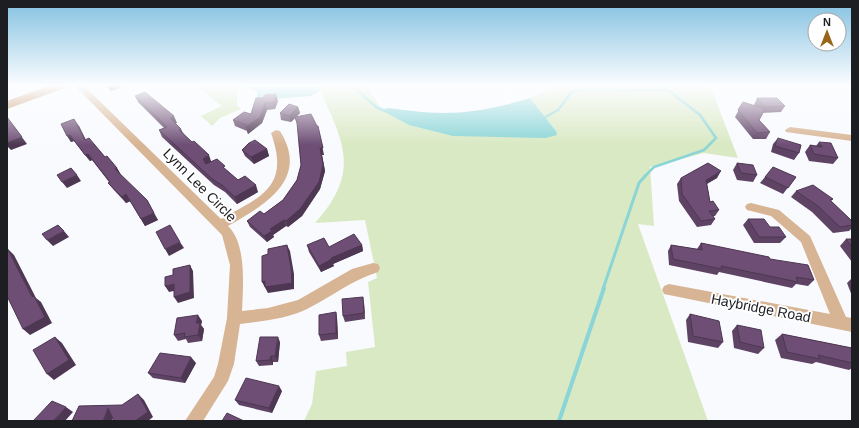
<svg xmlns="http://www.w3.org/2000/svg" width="859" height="428" font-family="Helvetica,sans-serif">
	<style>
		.green { fill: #d9e9c3 }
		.water { fill: #8bd5d7 }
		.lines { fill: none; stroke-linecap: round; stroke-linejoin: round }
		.stream-far2 { stroke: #8bd5d7; stroke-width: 2.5 }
		.stream-far1 { stroke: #8bd5d7; stroke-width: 3 }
		.stream { stroke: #8bd5d7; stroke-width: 4 }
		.minor { fill: #d7b493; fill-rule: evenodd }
		.secondary { fill: #c4905f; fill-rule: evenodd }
		.wall { fill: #5f4365 }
		.shaded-wall { fill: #4d3752 }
		.building { fill: #6e4e75; stroke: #4d3752 }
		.labels { text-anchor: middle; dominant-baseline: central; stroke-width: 4; stroke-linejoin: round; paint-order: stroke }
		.street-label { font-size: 14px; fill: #1d1e22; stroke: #fff }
	</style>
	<rect width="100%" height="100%" fill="#f9fafe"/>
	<path class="green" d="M194,85H237V105L241,109L220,118L212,126L201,116L222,106Z
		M321,85H366L382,110L556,131L530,98L558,85H706L707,87L711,88L738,158L704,153L650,167L654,226L638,224L708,421H304L312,404L316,371L347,366L346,352L375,347L368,282L377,278L365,220L315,223C359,174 346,145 320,91Z"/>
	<path class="water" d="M242,85H321L320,91L311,96L257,100V91Z
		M530,98L556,131L557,135L545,138L453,136L409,125L381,110L388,108C406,110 424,113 443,113C473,113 501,107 530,98Z"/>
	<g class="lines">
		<path class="stream-far2" d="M352,85L376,107L385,111
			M542,119L558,110L572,92L582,89L668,90
			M645,176L654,167L704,150L716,138L700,115L668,90L667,85"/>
		<path class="stream-far1" d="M603,289L639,183L646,175"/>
		<path class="stream" d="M559,421L604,288"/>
		<path class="minor" d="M74,85H83L221,219C263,196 290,186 271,133L276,130L280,131C310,179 265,205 228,226C247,244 243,287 242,311L268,308L298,300L352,269L373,263L378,264L380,268L378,272C352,280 331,297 307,309C287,319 262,321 240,324L234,364L228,381L203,421H185L214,377L218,364L227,318L230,265L222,235Z
			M790,127L852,135V141L786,132L785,130Z
			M751,203L779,210L810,236L846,317L852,318V332L664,294L662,290L664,286L669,284L830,314L801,242L771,216L747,210L745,207L747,204Z"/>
		<path class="secondary" d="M51,85H67L65,88L7,109V101Z"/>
	</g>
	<path class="wall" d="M105,85H120L122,87L111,91Z
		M135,96L177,123H175L184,134L211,161L227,171L238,180L258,192L237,204L225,192L214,185L162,137L159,130L164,128L138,102Z
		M256,98L278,101L275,109L267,110L262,123L248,134L247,131L235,126L233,120L251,114Z
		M757,98L785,106L781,112L762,113L759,120L770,132L766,139H753L735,117L743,102L755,106L754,105Z
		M298,107L300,113L296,117L324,155H322L325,171L320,189L302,216L288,227L286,226L273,235L274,237L267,242L250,227L247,221L264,214L283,200L297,180L301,165L298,126L295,118L291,122L281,120L280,113Z
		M61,124L79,126L86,140L117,168L121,175L158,220L145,226L130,201L126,203L113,189L108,183L109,182L92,160L90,161L74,141L71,142Z
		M778,138L799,153L794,160L771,152L773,144Z
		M819,142L838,158L833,164L809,161L805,152L810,145L816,146Z
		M267,149L269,156L254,164L245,156L242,150Z
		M737,163L757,175L753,182L737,180L733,170Z
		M765,177H796L783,194L760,183Z
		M681,178H717L707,184L710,202L719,210L715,216H713L715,219L711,225L697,227L679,201L677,184Z
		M796,191L833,199L831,201L852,221V228L849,231L833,233L812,212L791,197Z
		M748,219L770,227L786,237L780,243H754L743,225Z
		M846,239H852V262L840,246Z
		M701,243L770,259L814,280L808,286L796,284L792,288L719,272L717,275L669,265L668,251L671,245L697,249Z
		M307,245L329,247L362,245L363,251L333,264L334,266L321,272L309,252Z
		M852,278V296L847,283Z
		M364,303L365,319L345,322L343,316Z
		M336,312L337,318L338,339L321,341L319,335Z
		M690,314L723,342L718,348L688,342L686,320Z
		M202,321L201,325L204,329L202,341L188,343L186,339L178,341L174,335Z
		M737,325L764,348L758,354L734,348L732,331Z
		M782,334L852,348V368L849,370L816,362L812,364L781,358L775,340Z
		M280,342L278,362H273V365L259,366L256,361Z
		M196,363L185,383L153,378L148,373Z
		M282,391L272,413L239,405L235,400Z"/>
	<path class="shaded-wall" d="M107,85H120L122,87L111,91Z
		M276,94L278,101L275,109L273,103Z
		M265,103L267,110L262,123L248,134L246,127Z
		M298,107L300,113L291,122L289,116Z
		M174,116L177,123L173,124L170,118Z
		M7,117L27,144L11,150L7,146Z
		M74,119L79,126L89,147L85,140Z
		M318,126L324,155H322L325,171L320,189L302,216L288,227L286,221L320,148Z
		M181,129L184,135L179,130Z
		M70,135L74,141L71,142L67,136Z
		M267,149L269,156L254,164L251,157Z
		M88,154L92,160L90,161L85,155Z
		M209,155L211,161L206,165L203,159Z
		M117,168L121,175L115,169Z
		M721,171L717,178L702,186L706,180Z
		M77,175L81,181L67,188L62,182Z
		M256,185L258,192L237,204L235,197Z
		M126,194L131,201L126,203L122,197Z
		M147,200L158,220L145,226L141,219Z
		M284,220L286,226L273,235L274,237L267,242L264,236L270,229Z
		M64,231L69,237L53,246L47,240Z
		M180,242L184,248L169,256L165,249Z
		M287,245L290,251L294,274V289L268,293L262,282Z
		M362,245L363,251L333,264L334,266L321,272L319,266L331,258Z
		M7,248L14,255L36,298L41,302L52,323L30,335L23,329L32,297Z
		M190,265L193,271L194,298L178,303L174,297Z
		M174,284L178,290L169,292L165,286Z
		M363,297L364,303L365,319L364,313Z
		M336,312L337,318L338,339L336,333Z
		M198,315L202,321L201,325L204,329L202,341L198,335L196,323Z
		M55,337L62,343L76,365L54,380L47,374Z
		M278,337L280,342L278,362L275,356Z
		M271,356L273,362V365L270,360Z
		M191,357L196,363L185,383L181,378Z
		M279,386L282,391L272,413L269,408Z
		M138,394L144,400L153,417L148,421H135Z
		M66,407L73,412L65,421H53Z
		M108,408L115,413L112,421H103Z"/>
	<path class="building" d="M145,92L174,116L170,118L181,129L179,130L192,142L194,141L209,155L203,159L206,164L217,159L225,166L223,167L238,180L245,176L256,185L235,197L222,185L211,178L159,130L167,127L135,96Z
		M276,94L273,103H265L260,117L246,127L247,125L233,120L244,112L251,114L256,98H263L265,95Z
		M757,98H777L785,106L765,107Z
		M743,102L765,109L759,120L770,132L757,133L738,110Z
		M289,104L298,107L289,116L280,113Z
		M311,114L317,126H318L323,148H320L323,165L319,182L300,209L286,221L284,220L270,229L272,231L264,236L247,221L260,211L264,214L283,200L297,180L301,165L297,123L295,117Z
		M7,117L22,137L7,143Z
		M74,119L85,140L89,138L105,157L107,156L117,168L115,169L147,200L154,213L141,219L126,194L122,197L108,183L110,182L88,154L85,155L70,135L67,136L61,124Z
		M778,138L801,145L799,153L775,146Z
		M255,140L267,149L251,157L242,150L249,143Z
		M819,142L831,143L838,158L814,154L810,145L822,147Z
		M708,163L721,171L706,180L710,202L713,201L719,210L709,211L715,219L701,221L682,194L681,178Z
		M737,163L753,165L757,175L741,173Z
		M773,167L796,177L788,188L765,177Z
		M71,168L77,175L62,182L57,175Z
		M813,185L833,199L830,200L852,221V225L840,227L818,206L796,191Z
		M748,219H764L770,227H779L786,237H759Z
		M58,225L64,231L47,240L42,234Z
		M170,225L180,242L165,249L156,232Z
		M354,234L362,245L331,258L332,259L319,266L307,245L324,238L329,247Z
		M846,239H852V247Z
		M701,243L769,257L770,259L808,265L814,280L796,277L798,282L721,266L722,269L673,259L671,245L702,250Z
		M287,245L291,268L292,283L265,287V281L262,282V256L268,254V249Z
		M7,248L32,297L34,296L45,317L23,329L7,296Z
		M190,265V292L174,297V284L165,286V277L173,275V269Z
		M363,297L364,313L343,316L342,299Z
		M336,312V333L319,335V315Z
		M690,314L719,321L723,342L693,336Z
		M198,315L196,323H200L198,335L184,337L185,333L174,335L177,318Z
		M737,325L761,330L764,348L740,342Z
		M782,334L852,348V363L818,355L820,359L787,352Z
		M55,337L69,360L47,374L33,350Z
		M260,337H278L275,356H271L270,360L256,361Z
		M160,353L191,357L181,378L148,373Z
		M246,378L279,386L269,408L235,400Z
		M138,394L148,412L135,421H114L108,408L103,421H72L79,406L122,405Z
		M52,401L66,407L53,421H33Z
		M227,413L244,421H222Z"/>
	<linearGradient id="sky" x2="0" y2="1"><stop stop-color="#83c1e1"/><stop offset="0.59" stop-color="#fcfdff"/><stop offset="1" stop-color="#fcfdff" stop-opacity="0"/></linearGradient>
	<rect width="859" height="145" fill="url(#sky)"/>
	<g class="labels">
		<g class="street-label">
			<text transform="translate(200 185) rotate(45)">Lynn Lee Circle</text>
			<text transform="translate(761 308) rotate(11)">Haybridge Road</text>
		</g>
	</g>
	<rect width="859" height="428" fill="none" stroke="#1d1e22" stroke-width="16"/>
	<g transform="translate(827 32)"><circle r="19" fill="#ffffff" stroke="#a5a5a7"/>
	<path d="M0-3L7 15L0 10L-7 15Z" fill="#986619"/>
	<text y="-6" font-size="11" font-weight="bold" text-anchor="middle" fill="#1d1e22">N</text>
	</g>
</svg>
